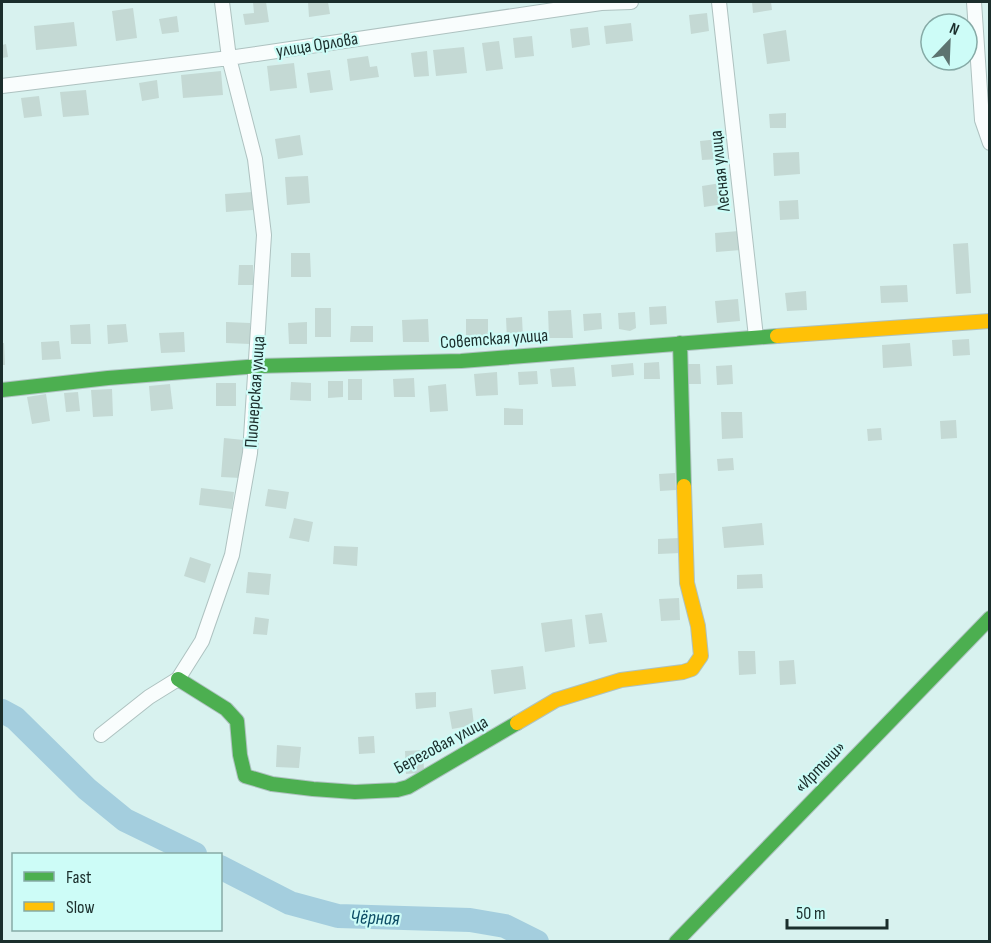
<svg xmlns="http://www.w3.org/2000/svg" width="991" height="943" font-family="'Sofia Sans Condensed',sans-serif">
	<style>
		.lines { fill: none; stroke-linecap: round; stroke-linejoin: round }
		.river { stroke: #a4cede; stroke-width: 24 }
		.building { fill: #c4d9d4 }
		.street-casing { stroke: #aec2c0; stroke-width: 16 }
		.fast-casing { stroke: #aec2c0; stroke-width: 16 }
		.slow-casing { stroke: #aec2c0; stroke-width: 16 }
		.street { stroke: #f9fdfd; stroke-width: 14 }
		.fast { stroke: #4caf50; stroke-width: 14 }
		.slow { stroke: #ffc107; stroke-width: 14 }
		.labels { text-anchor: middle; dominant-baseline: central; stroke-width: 4.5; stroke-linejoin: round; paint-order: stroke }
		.street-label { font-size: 18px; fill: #1b2e2c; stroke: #cdfcf7 }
		.water-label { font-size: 20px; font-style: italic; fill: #0c4c65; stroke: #cdfcf7 }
	</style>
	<rect width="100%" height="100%" fill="#d8f2ef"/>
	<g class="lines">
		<path class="river" d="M2,711L15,718L87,789L125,820L195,854
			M220,867L290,903L338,916L470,920L505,926L537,942"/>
	</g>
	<path class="building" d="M253,2H266L269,22L245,25L243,14L254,13Z
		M308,2H328L330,14L309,17Z
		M752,2H771L772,10L753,13Z
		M133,8L137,38L116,41L112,11Z
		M707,13L709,31L691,34L689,15Z
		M177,16L179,32L162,34L159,19Z
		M74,22L77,46L36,50L34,26Z
		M631,23L633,41L606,44L604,26Z
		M588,27L590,45L572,48L570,29Z
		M786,30L790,61L767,64L763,34Z
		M532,36L534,56L515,58L513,38Z
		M499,41L503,69L486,71L482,43Z
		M6,44L8,57L2,58V45Z
		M464,47L467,73L436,76L433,50Z
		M427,51L429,76L414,77L411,53Z
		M368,56L370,67L377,66L379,77L350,81L347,59Z
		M294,63L297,88L270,91L267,66Z
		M330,70L333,90L310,93L307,73Z
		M221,71L223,95L183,98L181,75Z
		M157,80L159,98L142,101L139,83Z
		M86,90L89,115L63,117L60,92Z
		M39,96L42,116L24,118L21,98Z
		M786,113V128H770L769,114Z
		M300,135L303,155L278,159L275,139Z
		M719,139L721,159L702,160L700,141Z
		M799,152L800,174L774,176L773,153Z
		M308,176L310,203L287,205L285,177Z
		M721,183L724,204L704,207L702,186Z
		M252,192L253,210L226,212L225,194Z
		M798,200L799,219L780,220L779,201Z
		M739,231L741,250L716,252L715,233Z
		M968,243L971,293L956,294L953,244Z
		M291,253H310L311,277H291Z
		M239,265H253V285H238Z
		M907,285L908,302L881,303L880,286Z
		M806,291L807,310L787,311L785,293Z
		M738,299L740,321L717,323L715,301Z
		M666,306L667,324L650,325L649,307Z
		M315,308H331V337H315Z
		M571,310L573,338H549L548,311Z
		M635,312L636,328L630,331L619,329L618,313Z
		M601,313L602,329L584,331L583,314Z
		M522,317L523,338L507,339L506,318Z
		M428,319L429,342H403L402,320Z
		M466,319H488V338H466Z
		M226,322L250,323V344L226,343Z
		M307,322V344H289L288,323Z
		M90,324L91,344H71L70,325Z
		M126,324L128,342L108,344L107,325Z
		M351,326H373V342H350Z
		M184,332L185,352L161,353L159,333Z
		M969,339L970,355L953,356L952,340Z
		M59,341L61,359L42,360L41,342Z
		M2,343H4L5,365H2Z
		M910,343L912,366L883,368L882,345Z
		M659,362L660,379H644V363Z
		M633,363L634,375L612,377L611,365Z
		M688,364H700L701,384H689Z
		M732,365L733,384L717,385L716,366Z
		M574,367L576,386L552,387L550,369Z
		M537,371L538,384L519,385L518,372Z
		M497,372L498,395L476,396L474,374Z
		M414,378L415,397H394L393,379Z
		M348,379H362V400H348Z
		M328,381H343V397L328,398Z
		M291,382L311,383V401L290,400Z
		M216,383H236V406H216Z
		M170,384L173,409L151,411L149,386Z
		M446,384L448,411L430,412L428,386Z
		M112,389L113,416L93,417L91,390Z
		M78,392L80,411L66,412L64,393Z
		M46,394L50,421L32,424L27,397Z
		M504,408L523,409V425H504Z
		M721,412H742L743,438L722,439Z
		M956,420L957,438L941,439L940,421Z
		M881,428L882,440L868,441L867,429Z
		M224,438L244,440L241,478L221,477Z
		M733,458L734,470L718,471L717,459Z
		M675,473L676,490L660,491L659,474Z
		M201,488L234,492L232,509L199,505Z
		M268,489L289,492L286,509L265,506Z
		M294,518L313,522L309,542L289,538Z
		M762,523L764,545L724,548L722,527Z
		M680,538L681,553L658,554V539Z
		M334,546L358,547L357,566L333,564Z
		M190,557L211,564L205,583L184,576Z
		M248,572L271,574L269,595L246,593Z
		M762,574L763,588L737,589V575Z
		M679,598L680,620L661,621L659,599Z
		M602,613L607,642L589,644L585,615Z
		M255,617L269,619L267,635L253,634Z
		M572,619L575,647L545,652L541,623Z
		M738,651H755L756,674L739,675Z
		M794,660L796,684L780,685L779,661Z
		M523,666L526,689L494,694L491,670Z
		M436,692V707L416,709L415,693Z
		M472,708L474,725L452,729L449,712Z
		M374,736L375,753L359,754L358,737Z
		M277,745L301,747L299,768L276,767Z
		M423,750L424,770L418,773L406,774L405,751Z"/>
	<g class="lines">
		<defs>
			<path id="street" d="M719,2L756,337
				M974,2L982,120L990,143
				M2,86L229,58L601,3L631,2
				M101,735L149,697L178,679L202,641L232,555L250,453L264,235L255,159L229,58L222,2"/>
			<path id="fast" d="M680,343L684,486
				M2,390L108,378L258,366L461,361L777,336
				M178,679L226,709L237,721L240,755L245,776L272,784L313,789L355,792L397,790L408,787L517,723
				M676,942L990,618"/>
			<path id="slow" d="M777,336L990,321
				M517,723L556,700L621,680L683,672L692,669L701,656L698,626L687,583L684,486"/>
		</defs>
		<use href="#street" class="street-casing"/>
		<use href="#fast" class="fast-casing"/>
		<use href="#slow" class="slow-casing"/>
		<use href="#street" class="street"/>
		<use href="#fast" class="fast"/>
		<use href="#slow" class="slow"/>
	</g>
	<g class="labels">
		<g class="street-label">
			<text transform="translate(317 45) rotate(-9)">улица Орлова</text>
			<text transform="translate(720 171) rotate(-96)">Лесная улица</text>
			<text transform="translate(494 339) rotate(-4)">Советская улица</text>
			<text transform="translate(255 392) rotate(-86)">Пионерская улица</text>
			<text transform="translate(441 745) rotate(-28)">Береговая улица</text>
			<text transform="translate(820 767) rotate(-46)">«Иртыш»</text>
		</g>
		<g class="water-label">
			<text transform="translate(375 918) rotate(2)">Чёрная</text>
		</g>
	</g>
	<rect width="991" height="943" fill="none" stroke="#1b2e2c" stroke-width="6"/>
	<rect x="12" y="853" width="210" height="78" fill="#cdfcf7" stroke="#86aaa6" stroke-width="1.5"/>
	<rect x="24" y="872" width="30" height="9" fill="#4caf50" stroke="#86aaa6" stroke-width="1.5"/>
	<text x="66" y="883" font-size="18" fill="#1b2e2c">Fast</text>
	<rect x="24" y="902" width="30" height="9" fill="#ffc107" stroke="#86aaa6" stroke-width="1.5"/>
	<text x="66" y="913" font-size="18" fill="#1b2e2c">Slow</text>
	<g transform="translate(949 42) rotate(23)"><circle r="28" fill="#cdfcf7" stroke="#86aaa6" stroke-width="1.5"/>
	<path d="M0-4.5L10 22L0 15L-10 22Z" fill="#5d7370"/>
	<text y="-9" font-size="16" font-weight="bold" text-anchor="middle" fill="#1b2e2c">N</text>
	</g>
	<path d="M787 919v9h100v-9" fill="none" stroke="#1b2e2c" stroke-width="3"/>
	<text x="796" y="919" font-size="18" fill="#1b2e2c" stroke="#cdfcf7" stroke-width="4.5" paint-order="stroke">50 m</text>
</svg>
